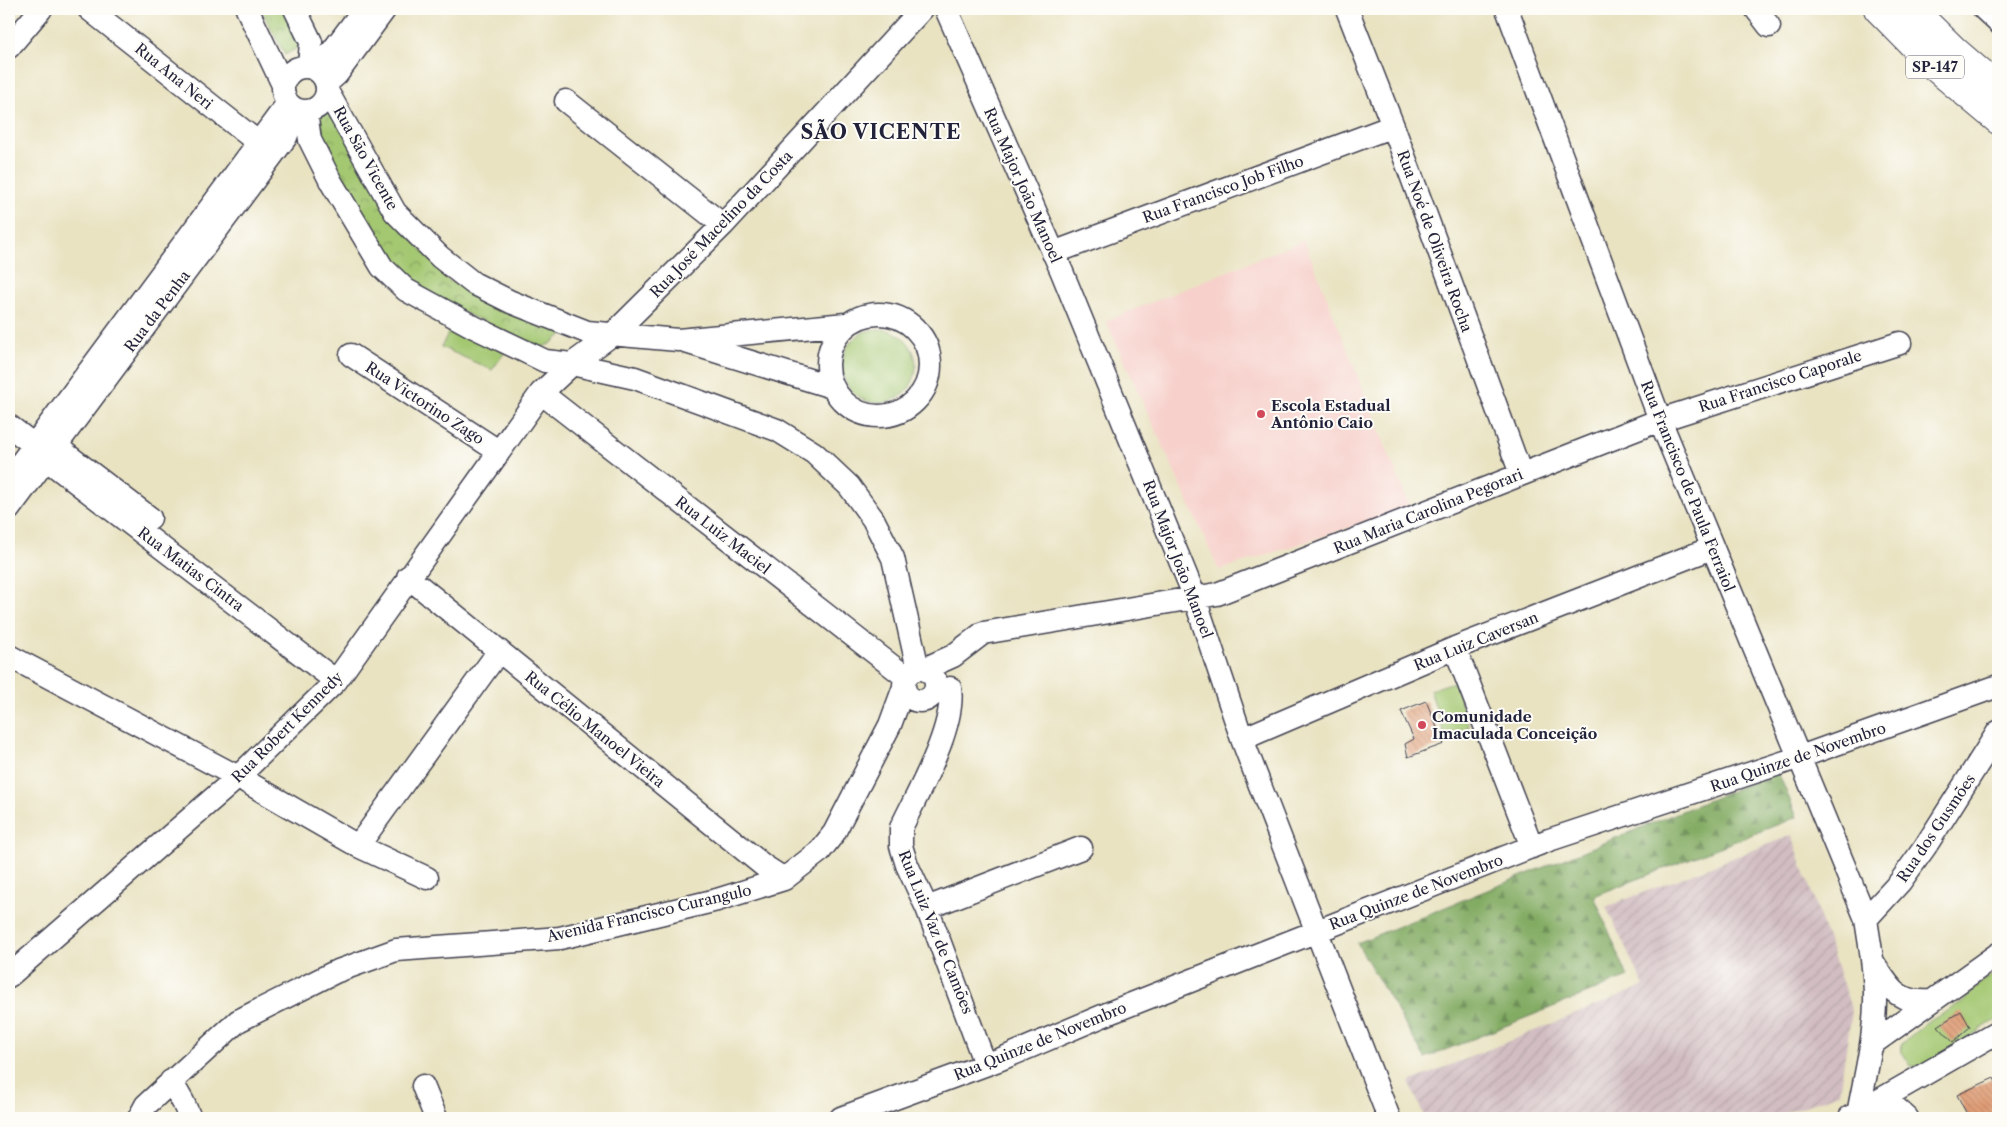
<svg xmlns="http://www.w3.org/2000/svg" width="2007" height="1127" font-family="'Libre Caslon Text',serif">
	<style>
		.built { fill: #f7d0cb }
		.industrial { fill: url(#industrial-furrows) }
		.grass { fill: #a4c872; stroke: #637556 }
		.forest { fill: url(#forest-firs); stroke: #526750 }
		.park { fill: url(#park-crowns); stroke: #637556 }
		.building { fill: url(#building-back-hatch) }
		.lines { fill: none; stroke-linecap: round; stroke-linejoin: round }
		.minor-casing { stroke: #403f4f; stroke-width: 25 }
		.highway-casing { stroke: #403f4f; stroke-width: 30 }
		.minor { stroke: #fff; stroke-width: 22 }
		.highway { stroke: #fff; stroke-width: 28 }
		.poi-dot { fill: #d1495b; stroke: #fdfcf7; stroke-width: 2 }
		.labels { text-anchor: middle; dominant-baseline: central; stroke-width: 4; stroke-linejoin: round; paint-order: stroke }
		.shield { fill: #fdfcf7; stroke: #646373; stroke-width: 1 }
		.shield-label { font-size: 14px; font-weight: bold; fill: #22223b }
		.street-label { font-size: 15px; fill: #22223b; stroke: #fdfcf7 }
		.poi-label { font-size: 15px; font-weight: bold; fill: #22223b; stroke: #fdfcf7; text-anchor: start }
		.district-label { font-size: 20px; font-weight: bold; letter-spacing: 1px; fill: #22223b; stroke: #fdfcf7 }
	</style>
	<defs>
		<pattern id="industrial-furrows" width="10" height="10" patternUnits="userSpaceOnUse" patternTransform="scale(1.25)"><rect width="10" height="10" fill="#d2bec2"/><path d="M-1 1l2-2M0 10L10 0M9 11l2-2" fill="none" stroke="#b4a3a8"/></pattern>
		<pattern id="forest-firs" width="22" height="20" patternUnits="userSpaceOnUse" patternTransform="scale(1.25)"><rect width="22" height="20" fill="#83ac64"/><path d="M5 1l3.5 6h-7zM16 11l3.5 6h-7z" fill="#6b8c54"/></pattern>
		<pattern id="park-crowns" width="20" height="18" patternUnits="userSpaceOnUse" patternTransform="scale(1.25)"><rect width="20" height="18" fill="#a4c872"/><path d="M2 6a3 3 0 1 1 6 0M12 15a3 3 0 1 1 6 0" fill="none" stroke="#85a25f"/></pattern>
		<pattern id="building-back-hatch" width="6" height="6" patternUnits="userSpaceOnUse" patternTransform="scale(1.25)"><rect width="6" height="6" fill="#e09b73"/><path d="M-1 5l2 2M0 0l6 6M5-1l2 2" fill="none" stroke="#b57e60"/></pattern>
	</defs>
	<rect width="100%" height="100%" fill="#fdfcf7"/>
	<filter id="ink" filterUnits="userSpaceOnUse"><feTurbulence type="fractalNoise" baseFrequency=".02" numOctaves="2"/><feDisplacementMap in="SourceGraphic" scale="10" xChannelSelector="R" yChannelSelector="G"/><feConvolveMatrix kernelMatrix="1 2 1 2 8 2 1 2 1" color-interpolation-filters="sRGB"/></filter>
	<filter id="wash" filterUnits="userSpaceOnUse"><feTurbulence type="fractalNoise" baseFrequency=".0096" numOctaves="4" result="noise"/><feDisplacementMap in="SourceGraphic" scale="20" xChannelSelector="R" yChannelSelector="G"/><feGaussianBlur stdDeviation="1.12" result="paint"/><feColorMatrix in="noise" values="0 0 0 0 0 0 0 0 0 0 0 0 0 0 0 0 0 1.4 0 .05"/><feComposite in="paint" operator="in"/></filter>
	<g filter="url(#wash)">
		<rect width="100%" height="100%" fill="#e9e3c2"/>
		<path class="built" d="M1304,240L1410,508L1219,570L1106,321Z"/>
		<path class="industrial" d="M1792,835L1852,1011L1839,1093L1773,1118H1425L1409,1082L1644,986L1606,907Z"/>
		<path class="grass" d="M452,326L505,352L492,370L441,347Z
			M842 366a37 37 0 1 1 74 0a37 37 0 1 1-74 0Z
			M1454,682L1469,727L1445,735L1430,690Z
			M1998,971V1018L1923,1067L1911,1066L1902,1052L1901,1044L1926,1023L1962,1003L1981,983Z"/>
		<path class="forest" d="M1778,772L1797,817L1594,896L1628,977L1425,1058L1357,943Z"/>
		<path class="park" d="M261,9H288L306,43L285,55Z
			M335,103L404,230L449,281L509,309L567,331L550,344L539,348L425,294L386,259L337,182L312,118Z"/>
		<g id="blocks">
			<path class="building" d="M1426,701L1444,744L1408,757L1405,744L1414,739L1401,711Z
				M1961,1011L1970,1027L1953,1042L1938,1026Z
				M1994,1078L1998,1086V1118H1969L1957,1095Z"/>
		</g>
	</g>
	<g filter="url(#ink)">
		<use href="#blocks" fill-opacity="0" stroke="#403f4f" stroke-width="1"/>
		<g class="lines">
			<defs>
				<path id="minor" d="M89,9L260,144
					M247,9L283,85
					M295,9L311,42L309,67
					M946,9L1062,272L1192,590L1242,739L1389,1118
					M1347,9L1393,126L1521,474
					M1507,9L1660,420L1866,919C1870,947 1876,975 1875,1003C1874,1041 1865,1077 1858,1114
					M1756,9L1769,26
					M1984,9L1998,22
					M9,47L41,9
					M283 89a22 22 0 1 1 44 0a22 22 0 1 1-44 0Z
					M318,70L364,9
					M327,83L337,74L385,9
					M327,91L395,212L440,257L473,283L511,302L587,332L678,340L846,324
					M566,101L723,225
					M306,112L310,140L331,182L382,267L406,290L474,327L545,361L572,364L635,378L777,430L814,453L849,486L873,519L893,558L918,669
					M1053,253L1393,126
					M828 365a51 51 0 1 1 102 0a51 51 0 1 1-102 0Z
					M689,343L832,387
					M351,355L498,451
					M541,393L906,677
					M9,426L34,445L55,466L336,681
					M48,434L66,454L150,518
					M9,479L288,103
					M9,509L286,137L296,109
					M408,577L764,866L784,879
					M1455,648L1532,847
					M9,656L238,777L358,846L427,878
					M904 685a16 16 0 1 1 32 0a16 16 0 1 1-32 0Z
					M924,669L953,656L983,633L1217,594L1660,420L1900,343
					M950,688C956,726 918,792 901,828V846L907,865L927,908L985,1064
					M1242,739L1455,648L1712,548
					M358,846L499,651
					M927,908L1081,848
					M1866,919L1900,882L1925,847L1998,732
					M1873,962C1891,990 1897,1003 1932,1001
					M9,976L238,777L336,681L541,393L572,364L613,334L723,225L922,9
					M1872,1044L1998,954
					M171,1081L183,1102L190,1118
					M423,1086L436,1118
					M1885,1098L1907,1118
					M1850,1117L1998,1032
					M139,1118L146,1105L238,1021L335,972L396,950L560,938L717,900L784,879L820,851L834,833L890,725L904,687
					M841,1118L1001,1059L1114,1011L1549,840L1800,757L1998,686"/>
				<path id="highway" d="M1878,9L1936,68L1998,120
					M1912,9L1954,50L1998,88"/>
			</defs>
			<use href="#minor" class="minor-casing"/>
			<use href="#highway" class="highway-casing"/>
			<use href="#minor" class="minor"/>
			<use href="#highway" class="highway"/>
		</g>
	</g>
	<g class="poi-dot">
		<circle cx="1261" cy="414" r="5"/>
		<circle cx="1422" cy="725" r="5"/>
	</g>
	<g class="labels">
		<rect class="shield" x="1906" y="55.5" width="58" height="23" rx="4"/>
		<g class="shield-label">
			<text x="1935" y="67">SP-147</text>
		</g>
		<g class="street-label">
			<text transform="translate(174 76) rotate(39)">Rua Ana Neri</text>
			<text transform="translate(366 158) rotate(61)">Rua São Vicente</text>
			<text transform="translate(1023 185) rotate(66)">Rua Major João Manoel</text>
			<text transform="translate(1223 189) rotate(-20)">Rua Francisco Job Filho</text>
			<text transform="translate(721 224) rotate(-46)">Rua José Macelino da Costa</text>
			<text transform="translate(1435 241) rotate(70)">Rua Noé de Oliveira Rocha</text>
			<text transform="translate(157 311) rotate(-53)">Rua da Penha</text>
			<text transform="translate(1780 381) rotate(-18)">Rua Francisco Caporale</text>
			<text transform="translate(425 403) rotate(33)">Rua Victorino Zago</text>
			<text transform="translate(1688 486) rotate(68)">Rua Francisco de Paula Ferraiol</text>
			<text transform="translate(1428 511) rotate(-22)">Rua Maria Carolina Pegorari</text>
			<text transform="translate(723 535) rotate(38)">Rua Luiz Maciel</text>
			<text transform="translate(1178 559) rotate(69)">Rua Major João Manoel</text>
			<text transform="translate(191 569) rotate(37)">Rua Matias Cintra</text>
			<text transform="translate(1476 641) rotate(-22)">Rua Luiz Caversan</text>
			<text transform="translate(287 727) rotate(-45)">Rua Robert Kennedy</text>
			<text transform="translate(595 729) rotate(39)">Rua Célio Manoel Vieira</text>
			<text transform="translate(1798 757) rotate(-19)">Rua Quinze de Novembro</text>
			<text transform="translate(1936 828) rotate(-56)">Rua dos Gusmões</text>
			<text transform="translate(1416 892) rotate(-21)">Rua Quinze de Novembro</text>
			<text transform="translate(649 913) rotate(-13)">Avenida Francisco Curangulo</text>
			<text transform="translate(936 932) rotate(68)">Rua Luiz Vaz de Camões</text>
			<text transform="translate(1040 1041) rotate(-22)">Rua Quinze de Novembro</text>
		</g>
		<g class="poi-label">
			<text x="1271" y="405">Escola Estadual<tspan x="1271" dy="17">Antônio Caio</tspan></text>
			<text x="1432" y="716">Comunidade<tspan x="1432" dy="17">Imaculada Conceição</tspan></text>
		</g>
		<g class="district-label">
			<text x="881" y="132">SÃO VICENTE</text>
		</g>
	</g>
	<rect width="2007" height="1127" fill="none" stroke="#fdfcf7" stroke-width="30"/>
</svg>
